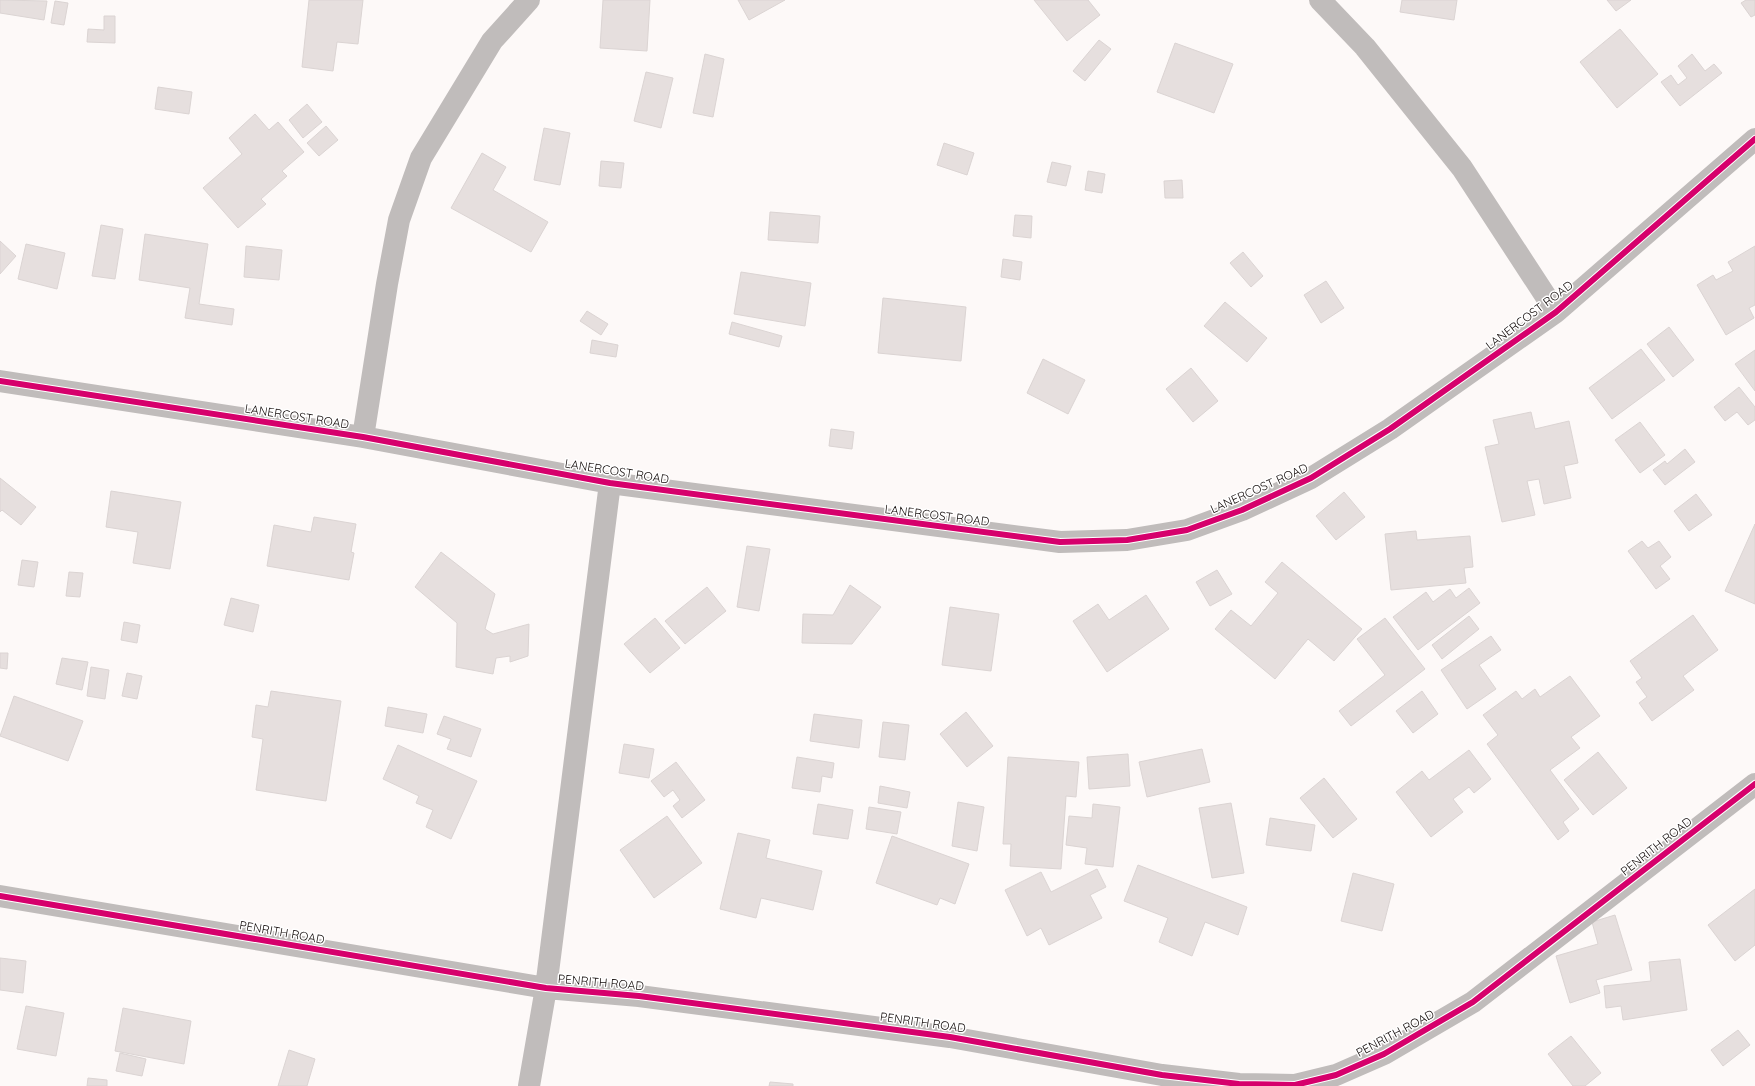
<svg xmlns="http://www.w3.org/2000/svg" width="1755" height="1086" font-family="Quicksand,sans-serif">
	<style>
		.building { fill: #e6dfde; stroke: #dbd4d3 }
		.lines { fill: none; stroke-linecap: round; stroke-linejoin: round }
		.minor { stroke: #c0bcbb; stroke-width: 22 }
		.cycleway-casing { stroke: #fff; stroke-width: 8 }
		.cycleway { stroke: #d6006c; stroke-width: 6 }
		.labels { text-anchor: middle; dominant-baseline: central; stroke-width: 3; stroke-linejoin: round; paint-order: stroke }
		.street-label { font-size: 12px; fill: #120a09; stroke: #fff }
	</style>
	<rect width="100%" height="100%" fill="#fdf9f8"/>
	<path class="building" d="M0,0L47,1L44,20L0,13Z
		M309,0H363L358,44L337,42L333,71L302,67Z
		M603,0H650L647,51L600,48Z
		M738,0H785L749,20Z
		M1034,0H1088L1100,15L1067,41Z
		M1402,0H1457L1454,20L1400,12Z
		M1607,0H1631L1616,11Z
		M1746,0H1755V15L1751,17L1741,3Z
		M55,1L68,3L64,25L51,23Z
		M104,16H115V43L87,42L88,29L104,30Z
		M1620,29L1658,74L1617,108L1580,62Z
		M1099,40L1111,49L1085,81L1073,71Z
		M1175,43L1233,64L1214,113L1157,92Z
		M705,54L724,59L713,117L693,113Z
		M1692,54L1705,71L1714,64L1722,73L1680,106L1661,82L1671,75L1678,85L1687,78L1678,66Z
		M646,72L673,78L661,128L634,121Z
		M158,87L192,92L189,114L155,109Z
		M307,104L322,122L303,138L289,120Z
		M255,114L269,130L278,122L304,152L282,171L287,176L261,199L266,204L238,228L203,188L242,154L229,138Z
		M326,126L338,140L319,156L307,143Z
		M544,128L570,133L560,185L534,180Z
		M944,143L974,153L967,175L937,165Z
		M482,153L506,167L493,190L548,222L531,252L451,208Z
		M601,161L624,163L621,188L599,186Z
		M1052,162L1071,166L1066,186L1047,182Z
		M1088,171L1105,174L1102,193L1085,190Z
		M1182,180L1183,198H1165L1164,181Z
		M770,212L820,216L818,243L768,240Z
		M1015,215L1032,216L1031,238L1013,236Z
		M101,225L123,229L115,279L92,276Z
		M145,234L208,244L199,304L234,309L232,325L185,318L190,288L139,280Z
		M0,241L16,256L0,274Z
		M26,244L65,253L57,289L18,279Z
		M246,246L282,250L279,280L244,277Z
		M1755,246V305L1749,308L1754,318L1726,335L1697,285L1713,275L1716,280L1733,271L1728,262Z
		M1243,252L1263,276L1251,287L1230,263Z
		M1003,259L1022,262L1020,280L1001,277Z
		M741,272L811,283L805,326L734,314Z
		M1326,281L1344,308L1321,323L1304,295Z
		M883,298L966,307L961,361L878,353Z
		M1225,302L1267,338L1247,362L1204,326Z
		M587,311L608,324L601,335L580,321Z
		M732,322L782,336L779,347L729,334Z
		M1669,327L1694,360L1673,377L1647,344Z
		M592,340L618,345L616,357L590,353Z
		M1641,349L1665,380L1612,419L1589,388Z
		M1755,350V391L1735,364Z
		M1043,359L1085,380L1068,414L1027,393Z
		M1191,368L1218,401L1193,422L1166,389Z
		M1739,387L1755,407V420L1748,425L1737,412L1725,421L1714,407Z
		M1531,412L1535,429L1569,421L1578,463L1564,466L1571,498L1544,504L1539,479L1527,481L1535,515L1502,522L1485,447L1499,444L1493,420Z
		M1640,422L1665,455L1640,473L1615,440Z
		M831,429L854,432L852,449L829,446Z
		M1685,449L1695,462L1665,485L1653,470L1665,461L1667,464Z
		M0,478L36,507L21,525L2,510L0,512Z
		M111,491L181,502L170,569L133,563L138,532L106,527Z
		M1344,492L1365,517L1336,540L1316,516Z
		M1696,494L1712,515L1689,531L1674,511Z
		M314,517L356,524L351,552L354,553L349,580L267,566L274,525L311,532Z
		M1755,524V604L1725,591Z
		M1416,531L1417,540L1470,536L1473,567L1464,568L1466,583L1391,590L1385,534Z
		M1642,541L1648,548L1659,541L1671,557L1660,566L1670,579L1656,589L1628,551Z
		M747,546L770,549L759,611L737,607Z
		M441,552L495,594L485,629L493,634L529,624L528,656L510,662V656L496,658L493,674L456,667L457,623L415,587Z
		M22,560L38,562L34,587L18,585Z
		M1282,562L1362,629L1334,661L1308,639L1275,679L1215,629L1231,610L1251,626L1278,593L1265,582Z
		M1217,570L1232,594L1210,606L1196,582Z
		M69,572L83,573L80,597L66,596Z
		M850,585L881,607L852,644L802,643L803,614L833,615Z
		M707,587L726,611L685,644L665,621Z
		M1469,588L1480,603L1418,650L1393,617L1426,592L1433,602L1450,589L1456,598Z
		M1146,595L1169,629L1107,672L1073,621L1098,604L1109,620Z
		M231,598L259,605L253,632L224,625Z
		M950,607L999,614L991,671L942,665Z
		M1693,615L1718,650L1683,676L1694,690L1652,721L1639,703L1647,697L1636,682L1642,678L1630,661Z
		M1469,616L1479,629L1442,659L1432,645Z
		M655,618L680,648L650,673L624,644Z
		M1385,618L1425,669L1351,726L1339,711L1385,675L1357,639Z
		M124,622L140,625L137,643L121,640Z
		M1491,636L1501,650L1479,665L1496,689L1467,709L1441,670Z
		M0,653H8L7,669L0,668Z
		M62,658L88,662L82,690L56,684Z
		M91,667L109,670L105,699L87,696Z
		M127,673L142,676L137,699L122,696Z
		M1570,676L1600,716L1571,737L1580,748L1550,770L1579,809L1563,822L1569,831L1558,840L1487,744L1498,735L1483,715L1516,691L1522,699L1535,689L1540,697Z
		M271,691L341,701L326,801L256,790L263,739L252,737L256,705L268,707Z
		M1422,691L1438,714L1413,733L1396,711Z
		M14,696L83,721L68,761L0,736Z
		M388,707L427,714L423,733L385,726Z
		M966,712L993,746L967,767L940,734Z
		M814,714L862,720L859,748L810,741Z
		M444,716L481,729L471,757L447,749L451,739L437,734Z
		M883,722L909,725L905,760L879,757Z
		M624,744L654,749L649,778L619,773Z
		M398,745L477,781L451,839L426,827L433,810L416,803L419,796L383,779Z
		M1202,749L1210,782L1147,797L1139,762Z
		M1469,750L1491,779L1474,793L1469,787L1453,799L1463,812L1431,837L1396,792L1422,771L1429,780Z
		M1598,752L1627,788L1593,815L1564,780Z
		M1128,754L1130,786L1089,789L1087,757Z
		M797,757L834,763L832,778L822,776L820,792L792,788Z
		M1008,757L1079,762L1076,797L1066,796L1061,869L1010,866L1011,844H1003Z
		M676,762L705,800L682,818L673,806L680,800L673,790L664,797L651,781Z
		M1324,778L1357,819L1333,838L1300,798Z
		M880,786L910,792L907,808L878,803Z
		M958,802L984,807L977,851L952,846Z
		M1231,803L1244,873L1212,878L1199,808Z
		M818,804L853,810L848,839L813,834Z
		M1093,804L1120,807L1113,867L1085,864L1087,848L1066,845L1069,816L1092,818Z
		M869,807L901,812L897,834L866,829Z
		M667,816L702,863L654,898L620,850Z
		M1270,818L1315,825L1311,851L1266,845Z
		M738,833L770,840L766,858L822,871L813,910L761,898L756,918L720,909Z
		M892,836L969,864L955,904L940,898L937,905L876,883Z
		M1138,865L1247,907L1238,935L1205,922L1192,956L1159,942L1168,918L1124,901Z
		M1097,869L1106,887L1090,895L1102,918L1049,945L1041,928L1027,936L1005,890L1041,872L1051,892Z
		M1353,873L1394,884L1382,931L1341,921Z
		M1755,889V945L1735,961L1708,925Z
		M1615,915L1632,970L1596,980L1600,993L1570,1003L1556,956L1598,944L1592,922Z
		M0,958L26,961L23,993L0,990Z
		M1680,959L1687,1010L1623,1020L1621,1006L1606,1008L1604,986L1651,981L1649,962Z
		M26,1006L64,1013L56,1056L17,1049Z
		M123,1008L191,1021L184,1064L115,1051Z
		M1738,1030L1750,1045L1723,1066L1711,1050Z
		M1571,1036L1601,1073L1585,1086H1573L1548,1054Z
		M289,1050L315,1059L307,1086H278Z
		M120,1053L146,1059L142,1076L116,1071Z
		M88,1078L107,1080V1086H87Z
		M770,1082L793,1084V1086H769Z"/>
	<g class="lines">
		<path class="minor" d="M1320,0L1365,47L1462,168L1556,312
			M0,381L363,437L610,483L1060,542L1127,540L1187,530L1242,510L1311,478L1390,429L1556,312L1755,139
			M363,437L387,284L399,220L421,158L492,41L529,0
			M0,896L546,988L639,996L950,1037L1162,1075L1239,1084L1295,1085L1336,1075L1384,1054L1473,1002L1755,784
			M529,1086L546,988L610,483"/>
		<defs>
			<path id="cycleway" d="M0,381L363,437L610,483L1060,542L1127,540L1187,530L1242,510L1311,478L1390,429L1556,312L1755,139
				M0,896L546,988L639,996L950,1037L1162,1075L1239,1084L1295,1085L1336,1075L1384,1054L1473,1002L1755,784"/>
		</defs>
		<use href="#cycleway" class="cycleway-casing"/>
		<use href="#cycleway" class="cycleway"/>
	</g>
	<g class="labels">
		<g class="street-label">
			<text transform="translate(1529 315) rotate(-37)">LANERCOST ROAD</text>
			<text transform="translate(297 416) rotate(9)">LANERCOST ROAD</text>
			<text transform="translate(617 471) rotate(9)">LANERCOST ROAD</text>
			<text transform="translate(1259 488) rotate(-24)">LANERCOST ROAD</text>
			<text transform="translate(937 515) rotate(7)">LANERCOST ROAD</text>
			<text transform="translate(1656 846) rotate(-38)">PENRITH ROAD</text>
			<text transform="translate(282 932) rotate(10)">PENRITH ROAD</text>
			<text transform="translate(601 982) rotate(5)">PENRITH ROAD</text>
			<text transform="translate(923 1022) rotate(8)">PENRITH ROAD</text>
			<text transform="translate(1395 1033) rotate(-28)">PENRITH ROAD</text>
		</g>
	</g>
</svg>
